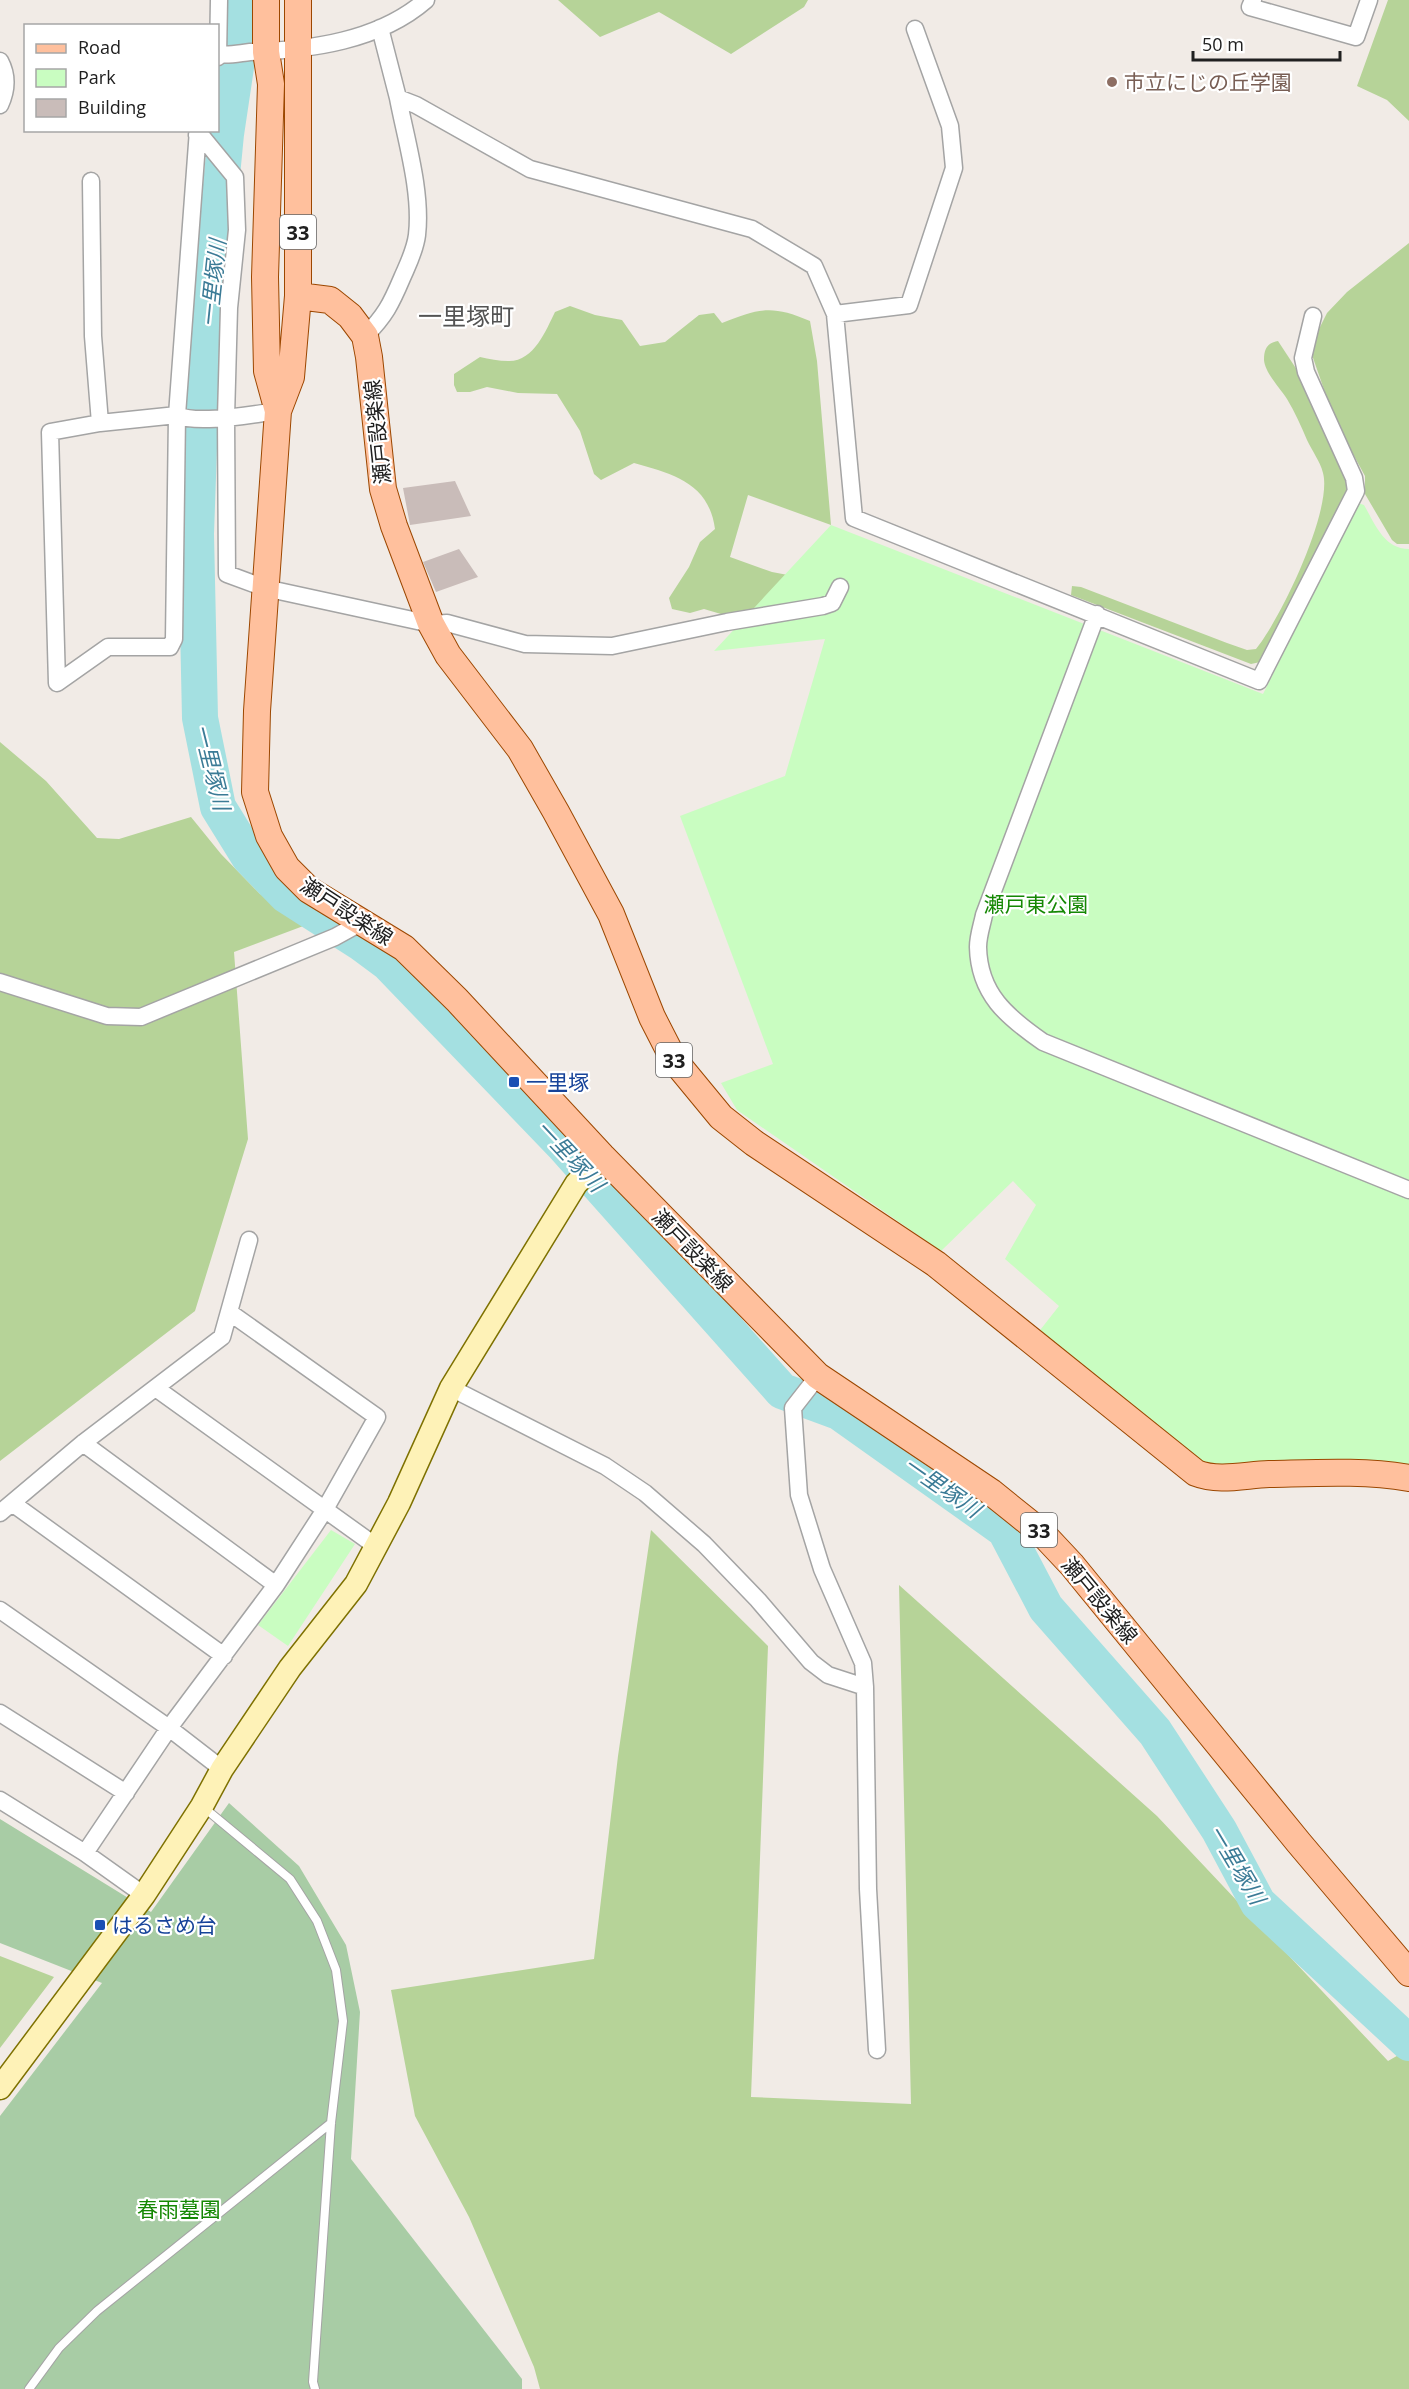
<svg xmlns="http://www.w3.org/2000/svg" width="1409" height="2389" font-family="'Open Sans','Noto Sans JP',sans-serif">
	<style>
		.forest { fill: #b6d398 }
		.cemetery { fill: #a8cca5 }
		.park { fill: #c9fdc1 }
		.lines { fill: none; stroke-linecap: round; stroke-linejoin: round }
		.river { stroke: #a4e0e1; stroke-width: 36 }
		.building { fill: #c9bcb9 }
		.lane-casing { stroke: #a4a4a4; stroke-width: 10 }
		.street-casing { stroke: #a4a4a4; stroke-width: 19 }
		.secondary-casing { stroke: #7e7100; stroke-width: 25 }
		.primary-casing { stroke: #9c4700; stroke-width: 28 }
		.lane { stroke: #fff; stroke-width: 8 }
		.street { stroke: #fff; stroke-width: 16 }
		.secondary { stroke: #fef2b7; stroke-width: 22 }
		.primary { stroke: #ffc09d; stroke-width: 26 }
		.education-dot { fill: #8d6e63; stroke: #fff; stroke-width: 2 }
		.transit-dot { fill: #1a4fb4; stroke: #fff; stroke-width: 2 }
		.labels { text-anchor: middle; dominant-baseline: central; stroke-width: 4.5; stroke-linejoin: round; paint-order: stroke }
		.shield { fill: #fff; stroke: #636363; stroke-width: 1.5 }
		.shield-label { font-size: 20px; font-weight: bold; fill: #202020 }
		.education-label { font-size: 21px; fill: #785e54; stroke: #fff; text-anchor: start }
		.street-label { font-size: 21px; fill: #202020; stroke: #fff }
		.park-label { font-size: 21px; fill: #158804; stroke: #fff }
		.transit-label { font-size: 21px; fill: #164399; stroke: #fff; text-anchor: start }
		.water-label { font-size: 22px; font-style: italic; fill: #3b7b96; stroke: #fff }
		.quarter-label { font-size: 24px; fill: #535353; stroke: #fff }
	</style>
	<rect width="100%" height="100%" fill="#f1ebe6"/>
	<path class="forest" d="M558,0H808L804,7L731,54L659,12L600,37Z
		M1388,0H1409V121L1387,100L1357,86Z
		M1409,243V544H1397L1392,540L1365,494V476L1335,421L1312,355L1319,329L1327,313L1347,292Z
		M570,306L595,315L622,320L640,346L665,342L699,315L714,313L722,323C760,308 772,305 810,321L817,361L831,525L748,495L730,557L772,572L814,580L827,585L731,617L704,609L690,613L672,609L669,598L689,567L700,542L715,529C709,483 673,474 634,463L601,480L594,474L580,431L557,394L518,393L487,387L470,392H457L454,385V374L480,357C489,359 499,361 508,361C534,362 546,330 555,312Z
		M1278,341L1299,373L1347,476L1348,492L1265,661L1251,664L1071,595L1072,586L1081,587L1227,643L1247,650L1256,649C1280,620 1333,510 1323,473C1320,461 1312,451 1307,440C1301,426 1295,412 1287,399C1280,388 1265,373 1264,360C1264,349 1267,343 1278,341Z
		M0,742L46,781L97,838L119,839L191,817L221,854L260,894L314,922L234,952L248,1139L195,1311L0,1461Z
		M651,1530L768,1646L751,2097L911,2104L899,1585L1157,1816L1388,2061L1409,2049V2389H540L534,2367L469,2217L415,2116L391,1990L594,1959L618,1756Z
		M0,1956L54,1977L0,2048Z"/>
	<path class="cemetery" d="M229,1803L299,1866L346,1945L360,2012L351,2159L522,2379V2389H0V2116L102,1983L0,1943V1819L151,1912Z"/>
	<path class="park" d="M1358,503L1364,505C1375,524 1384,549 1409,549V1469H1224L1189,1457L1037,1334L1059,1306L1005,1259L1036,1205L1013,1181L941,1251L737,1110L721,1083L773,1064L680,816L785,776L825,639L714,651L831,525L1263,694Z
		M331,1530L355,1544L288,1646L258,1625Z"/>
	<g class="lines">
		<path class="river" d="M239,0L242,27L226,134L201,391L196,534L200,718L218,807L249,857L286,895L361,943L388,963L564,1146L782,1391L839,1412L1005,1530L1046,1608L1155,1732L1219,1830L1258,1903L1409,2043"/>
	</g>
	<path class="building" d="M455,481L471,516L410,525L403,488Z
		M459,549L478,577L436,592L423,562Z"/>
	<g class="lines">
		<defs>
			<path id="lane" d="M202,1806L290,1879L317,1921L336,1970L343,2021L331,2123L313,2382L315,2389
				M29,2389L59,2348L97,2311L331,2123"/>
			<path id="street" d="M1253,0L1250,7L1356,37L1369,0
				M380,28L398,98L416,105L530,169L752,229L814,266L835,314L854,518L1259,681L1356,491L1354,478L1306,372L1303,358L1313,316
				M218,54C228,56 240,53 250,52C310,50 379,41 426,0
				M218,57L219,0
				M0,61C8,76 7,90 0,105
				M198,130L177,415L174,639L170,647H108L57,683L50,432L100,423L177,415C198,425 253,414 278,411
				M197,135L203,138L235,177L237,230L229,308L226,417L227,574L265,588L431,624L447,623L525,644L612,646L727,622L823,606L832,603L840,587
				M91,181L93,336L100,423
				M835,314L909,305L954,168L950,126L915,29
				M365,336C385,316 391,304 402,278C408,264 415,251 417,235C422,192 406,140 398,98
				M1097,614L984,915C982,925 978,936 978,947C979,994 1007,1017 1043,1042L1409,1190
				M0,982L107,1016L141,1017L335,937L364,921
				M818,1376L793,1408L799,1495L822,1569L863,1663L865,1687L868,1889L877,2050
				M451,1388L605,1466L645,1493L704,1544L758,1600L811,1662L828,1675L865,1687
				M157,1389L377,1547
				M83,1443L276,1585
				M12,1503L224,1656
				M0,1513L83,1443L222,1337L249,1240
				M0,1610L169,1728L222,1769
				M0,1713L126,1793
				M0,1800L85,1853L144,1895
				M85,1853L169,1728L276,1585L324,1511L377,1417L229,1312"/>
			<path id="secondary" d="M0,2088L144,1895L202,1806L222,1769L290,1668L356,1584L399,1503L451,1388L576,1184L602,1156"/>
			<path id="primary" d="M266,0V52L271,84L265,277L267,371L278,411L257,711L255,792L269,836L287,868L309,890L404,948L457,1000L602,1156L818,1376L991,1492L1042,1533L1072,1565L1299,1843L1409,1973
				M298,296L330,300L350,316L365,336L369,357L383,489L394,526L431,624L448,655L520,749L556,812L611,914L652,1017L674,1060L721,1117L754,1143L936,1264L1196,1473C1219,1482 1244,1475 1269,1474C1316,1473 1363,1470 1409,1478
				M278,411L291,377L298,296V0"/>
		</defs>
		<use href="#lane" class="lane-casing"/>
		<use href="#street" class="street-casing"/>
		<use href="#secondary" class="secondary-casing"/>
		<use href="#primary" class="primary-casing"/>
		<use href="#lane" class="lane"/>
		<use href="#street" class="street"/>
		<use href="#secondary" class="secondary"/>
		<use href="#primary" class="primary"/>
	</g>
	<circle class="education-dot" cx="1112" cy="82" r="6"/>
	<g class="transit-dot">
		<rect x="508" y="1076" width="12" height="12" rx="3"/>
		<rect x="94" y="1919" width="12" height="12" rx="3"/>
	</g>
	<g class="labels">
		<g class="shield">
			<rect x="280" y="215" width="36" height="34" rx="4.5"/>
			<rect x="656" y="1043" width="36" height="34" rx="4.5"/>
			<rect x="1021" y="1513" width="36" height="34" rx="4.5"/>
		</g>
		<g class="shield-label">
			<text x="298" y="232">33</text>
			<text x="674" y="1060">33</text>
			<text x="1039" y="1530">33</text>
		</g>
		<g class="education-label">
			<text x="1124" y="82">市立にじの丘学園</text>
		</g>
		<g class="street-label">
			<text transform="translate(377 432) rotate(-96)">瀬戸設楽線</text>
			<text transform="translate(347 911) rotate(33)">瀬戸設楽線</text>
			<text transform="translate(693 1250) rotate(46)">瀬戸設楽線</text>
			<text transform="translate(1100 1600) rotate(50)">瀬戸設楽線</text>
		</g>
		<g class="park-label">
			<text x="1036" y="904">瀬戸東公園</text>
			<text x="179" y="2209">春雨墓園</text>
		</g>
		<g class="transit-label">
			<text x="526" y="1082">一里塚</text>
			<text x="112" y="1925">はるさめ台</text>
		</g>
		<g class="water-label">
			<text transform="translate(212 283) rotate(-84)">一里塚川</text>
			<text transform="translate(213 767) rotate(76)">一里塚川</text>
			<text transform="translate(571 1155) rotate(47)">一里塚川</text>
			<text transform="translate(943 1486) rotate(35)">一里塚川</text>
			<text transform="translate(1238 1864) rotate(59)">一里塚川</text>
		</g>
		<g class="quarter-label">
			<text x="466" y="315">一里塚町</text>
		</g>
	</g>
	<rect x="24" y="24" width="195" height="108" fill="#ffffff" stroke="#a6a6a6" stroke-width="1.5"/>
	<rect x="36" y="44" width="30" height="9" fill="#ffc09d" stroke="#a6a6a6" stroke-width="1.5"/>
	<text x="78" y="54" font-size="18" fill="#202020">Road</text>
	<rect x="36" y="69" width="30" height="18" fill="#c9fdc1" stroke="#a6a6a6" stroke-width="1.5"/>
	<text x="78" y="84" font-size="18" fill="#202020">Park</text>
	<rect x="36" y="99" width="30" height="18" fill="#c9bcb9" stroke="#a6a6a6" stroke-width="1.5"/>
	<text x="78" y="114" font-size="18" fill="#202020">Building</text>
	<path d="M1193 51v9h147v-9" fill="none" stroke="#202020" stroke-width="3"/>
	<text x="1202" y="51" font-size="18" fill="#202020" stroke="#ffffff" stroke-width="4.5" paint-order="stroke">50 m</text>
</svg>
